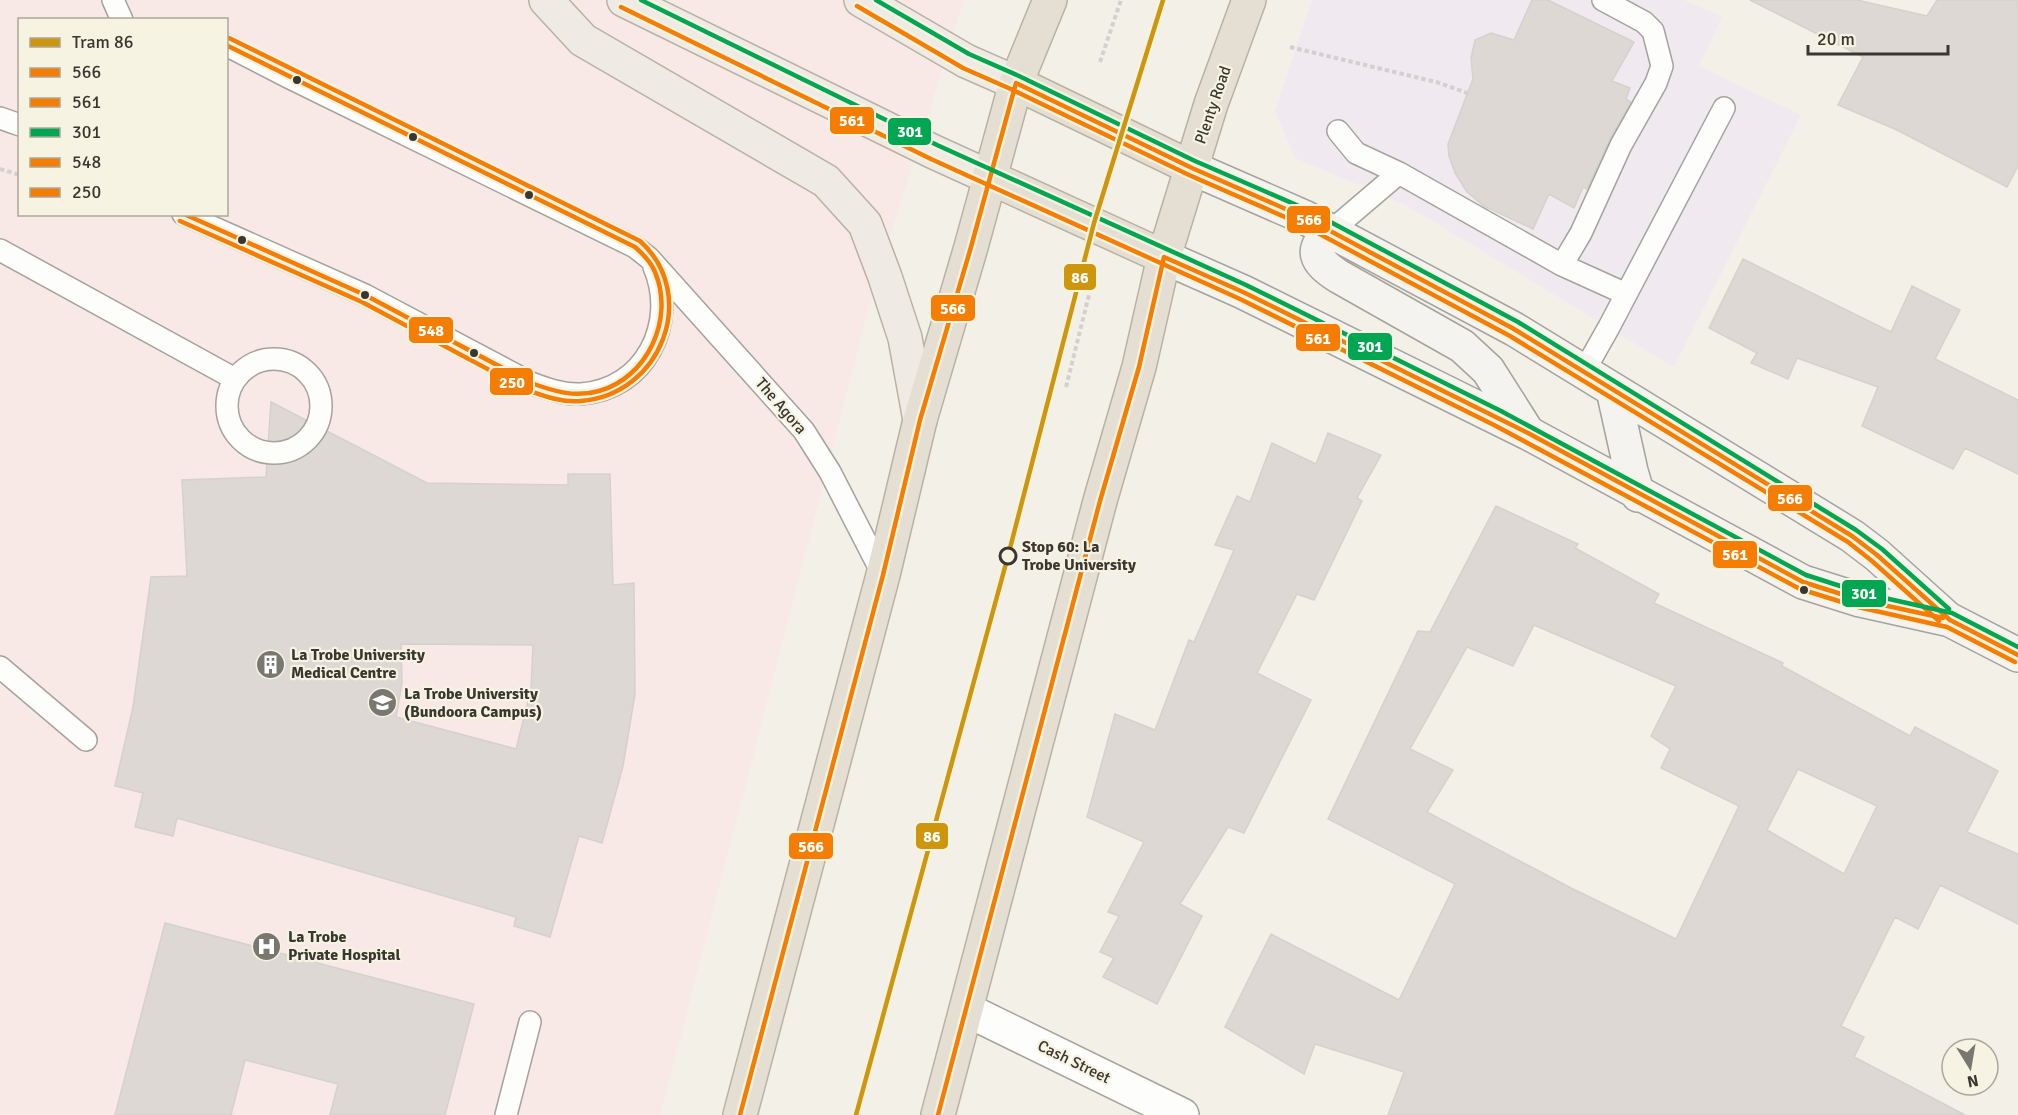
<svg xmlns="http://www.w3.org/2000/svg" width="2018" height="1115" font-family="Signika,sans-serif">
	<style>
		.commercial { fill: #f1e9f0 }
		.education { fill: #f8e8e6; fill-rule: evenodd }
		.building { fill: #ddd8d4; stroke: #d5d1cc; stroke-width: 1.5; fill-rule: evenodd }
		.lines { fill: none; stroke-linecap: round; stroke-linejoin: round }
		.lane-casing { stroke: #a4a39c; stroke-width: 24 }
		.street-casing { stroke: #a4a39c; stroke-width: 36 }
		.secondary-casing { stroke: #a4a39c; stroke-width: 36 }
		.primary-casing { stroke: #b9b2a3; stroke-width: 36 }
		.highway-casing { stroke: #b9b2a3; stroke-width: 36 }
		.path { stroke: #d2d1ce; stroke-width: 4; stroke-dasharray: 4.5 3; stroke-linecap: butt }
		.lane { stroke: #fdfdfb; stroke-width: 21 }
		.street { stroke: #fdfdfb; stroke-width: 33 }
		.secondary { stroke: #f5f3f0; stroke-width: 33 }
		.primary { stroke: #efebe4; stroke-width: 33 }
		.highway { stroke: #e5dfd3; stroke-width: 33 }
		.bus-1-casing { stroke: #f7f3e2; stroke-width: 9 }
		.bus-2-casing { stroke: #f7f3e2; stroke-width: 9 }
		.bus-3-casing { stroke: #f7f3e2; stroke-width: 9 }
		.bus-4-casing { stroke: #f7f3e2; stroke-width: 9 }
		.bus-5-casing { stroke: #f7f3e2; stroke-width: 9 }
		.bus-1 { stroke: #f57e02; stroke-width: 4.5 }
		.bus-2 { stroke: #f57e02; stroke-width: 4.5 }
		.bus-3 { stroke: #00a651; stroke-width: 4.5 }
		.bus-4 { stroke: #f57e02; stroke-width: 4.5 }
		.bus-5 { stroke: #f57e02; stroke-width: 4.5 }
		.tram-1-casing { stroke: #f7f3e2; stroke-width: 9 }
		.tram-1 { stroke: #cd960c; stroke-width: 4.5 }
		.bus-dot { fill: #383730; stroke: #f7f3e2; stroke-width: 2 }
		.stop-dot { fill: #f7f3e2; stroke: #383730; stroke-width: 3 }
		.labels { text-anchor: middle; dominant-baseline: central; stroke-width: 4.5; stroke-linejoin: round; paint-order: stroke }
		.street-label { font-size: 16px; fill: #383730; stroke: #f7f3e2 }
		.stop-label { font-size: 16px; font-weight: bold; fill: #383730; stroke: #f7f3e2; text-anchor: start }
		.poi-label { font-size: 16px; font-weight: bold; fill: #383730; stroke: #f7f3e2; text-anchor: start }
		.line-badge { stroke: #f7f3e2; stroke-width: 2 }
		.badge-label { font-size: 16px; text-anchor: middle; font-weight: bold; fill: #fff }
	</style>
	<rect width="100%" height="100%" fill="#f2f0e7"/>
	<path class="commercial" d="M1312,0H1684L1722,17L1699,66L1801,115L1674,367L1406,205L1295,158L1275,111Z"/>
	<path class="education" d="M0,0H964L873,290L660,1115H0ZM20,20H226V214H20Z"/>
	<path class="building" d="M1532,0H1548L1634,42L1612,81L1630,88L1626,99L1631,102L1610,139L1587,189L1583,187L1574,208L1549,194L1533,229L1484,206L1467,192L1455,173L1449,156L1448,144L1473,79L1471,58L1475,40L1491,33L1514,40Z
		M1750,0H1857L1927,16L1937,0H2018V166L2007,187L1897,130L1838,105L1863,57Z
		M1743,259L1891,332L1912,286L1960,310L1935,359L2018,400V474L1965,448L1953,469L1862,426L1878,387L1797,358L1788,379L1751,363L1757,353L1709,328Z
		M271,402L427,483L568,485V474H610L613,585L634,583L635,694L623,766L602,843L579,836L550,937L514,926L516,917L177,818L173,836L135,827L143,793L115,786L133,707L151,577L187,576L182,480L266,477ZM401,644L533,645L531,689L516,749L396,717L402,683Z
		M1328,433L1381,455L1357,498L1362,501L1314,600L1297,594L1257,673L1311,700L1244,833L1228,827L1180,904L1202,916L1157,1004L1103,977L1114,958L1100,952L1119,916L1108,912L1144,842L1087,817L1115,714L1155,730L1189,640L1194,642L1234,550L1215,545L1237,496L1250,502L1272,443L1316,464Z
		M1496,506L1578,544L1575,548L1659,594L1654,603L1783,663L1782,666L1910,736L1915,727L1998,771L1967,832L2018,854V924L1940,885L1918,929L1895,917L1841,1026L1864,1037L1854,1057L1965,1115H1388L1404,1072L1315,1044L1304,1074L1225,1027L1271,934L1399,1000L1455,884L1328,819L1418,631L1430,632ZM1534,625L1676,686L1651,736L1670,749L1661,768L1739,806L1676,939L1571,888L1427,812L1453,770L1410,749L1467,647L1513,666ZM1798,769L1877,806L1844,874L1767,830Z
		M165,923L474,1004L445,1115H330L338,1084L245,1060L231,1115H115Z"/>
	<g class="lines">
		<defs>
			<path id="lane" d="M113,0L122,20
				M226,45L288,77L635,247L649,258L804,431L830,472L883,575
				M0,118L20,125
				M1338,131L1356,153L1399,173L1562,265L1626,294
				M183,214L365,295L531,383C547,389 564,395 581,394C645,390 678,323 654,267
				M1331,231L1399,173
				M0,250L235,379
				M1562,265L1581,233L1621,145L1656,83L1662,66L1653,31L1644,22L1603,0
				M227 406a47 47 0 1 1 94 0a47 47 0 1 1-94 0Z
				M1583,373L1609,327L1724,108
				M0,667L86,740
				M506,1115L530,1022"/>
			<path id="street" d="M967,1010L1182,1115"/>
			<path id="secondary" d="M1192,168L1304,217L1514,329L1852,536L1877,555L1948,619
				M1331,231C1309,250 1315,261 1338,276L1462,346L1488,370L1528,433
				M1164,257L1243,292L1528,433L1803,582L1860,600L1950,620L2018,655
				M1613,390L1631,471L1638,495"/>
			<path id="primary" d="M546,0L583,40L826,181L865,224L885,277L905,338L920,420
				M624,0L934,152L989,177
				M861,0L966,61L1016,83"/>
			<path id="highway" d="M1016,83L1192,168
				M989,177L1164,257
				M740,1115L883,575L920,420L971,247L1016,83L1050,0
				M938,1115L1100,501L1139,367L1164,257L1211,104L1249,0"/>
		</defs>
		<use href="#lane" class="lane-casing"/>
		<use href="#street" class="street-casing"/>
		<use href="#secondary" class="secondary-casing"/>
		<use href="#primary" class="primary-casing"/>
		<use href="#highway" class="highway-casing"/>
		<path class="path" d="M1290,47L1436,82L1467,93
			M1100,62L1121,0
			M0,169L20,175
			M1066,387L1089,295"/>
		<use href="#lane" class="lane"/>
		<use href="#street" class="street"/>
		<use href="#secondary" class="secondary"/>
		<use href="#primary" class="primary"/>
		<use href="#highway" class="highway"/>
		<defs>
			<path id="bus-1" d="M740,1115L883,575L920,420L971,247L1016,83L1192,168L1304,217L1514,329L1852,536L1877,555L1950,620L2018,655
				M938,1115L1100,501L1139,367L1164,257L1243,292L1528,433L1803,582L1860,600L1943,618"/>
			<path id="bus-2" d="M857,6L963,68L1013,90L1189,175L1301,224L1510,336L1848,542L1872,561L1939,621
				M621,7L931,159L1240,299L1494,425L1800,589L1858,607L1947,627L2015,662"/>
			<path id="bus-3" d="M641,0L937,145L1246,285L1501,411L1806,575L1862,593L1952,613L2018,647
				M876,0L969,54L1019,76L1195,161L1308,210L1518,322L1856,530L1882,549L1949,609"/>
			<path id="bus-4" d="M184,214L365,295L531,383C553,391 575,398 599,391C647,378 675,319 655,272C651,262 643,254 635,247L226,45"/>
			<path id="bus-5" d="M180,221L362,302L527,390C544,396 563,403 581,401C661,395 700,295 640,241L229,38"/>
		</defs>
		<use href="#bus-1" class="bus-1-casing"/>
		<use href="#bus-2" class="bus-2-casing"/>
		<use href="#bus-3" class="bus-3-casing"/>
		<use href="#bus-4" class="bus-4-casing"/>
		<use href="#bus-5" class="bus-5-casing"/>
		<use href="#bus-1" class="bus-1"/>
		<use href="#bus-2" class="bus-2"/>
		<use href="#bus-3" class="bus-3"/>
		<use href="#bus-4" class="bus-4"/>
		<use href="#bus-5" class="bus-5"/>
		<defs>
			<path id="tram-1" d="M856,1115L1008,556L1094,223L1163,0"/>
		</defs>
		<use href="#tram-1" class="tram-1-casing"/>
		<use href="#tram-1" class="tram-1"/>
	</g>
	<defs>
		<symbol id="building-disc" viewBox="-11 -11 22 22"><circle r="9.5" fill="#797870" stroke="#f7f3e2"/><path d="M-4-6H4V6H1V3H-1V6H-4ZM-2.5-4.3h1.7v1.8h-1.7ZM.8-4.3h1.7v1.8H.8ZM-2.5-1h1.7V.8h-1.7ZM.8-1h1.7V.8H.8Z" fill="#fff"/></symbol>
		<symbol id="university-disc" viewBox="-11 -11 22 22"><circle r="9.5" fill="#797870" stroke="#f7f3e2"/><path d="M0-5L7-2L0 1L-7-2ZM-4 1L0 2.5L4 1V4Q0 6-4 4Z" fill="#fff"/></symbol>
		<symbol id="hospital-disc" viewBox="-11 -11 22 22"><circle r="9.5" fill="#797870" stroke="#f7f3e2"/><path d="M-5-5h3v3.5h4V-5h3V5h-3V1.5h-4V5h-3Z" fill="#fff"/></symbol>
	</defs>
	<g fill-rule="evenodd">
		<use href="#building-disc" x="254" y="648" width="33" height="33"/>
		<use href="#university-disc" x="366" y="686" width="33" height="33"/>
		<use href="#hospital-disc" x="250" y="930" width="33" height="33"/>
	</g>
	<g class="bus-dot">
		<circle cx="297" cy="80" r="5"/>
		<circle cx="413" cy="137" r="5"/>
		<circle cx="529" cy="195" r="5"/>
		<circle cx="242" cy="240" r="5"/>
		<circle cx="365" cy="295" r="5"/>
		<circle cx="474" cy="353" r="5"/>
		<circle cx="1804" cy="590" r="5"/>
	</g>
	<circle class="stop-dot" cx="1008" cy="556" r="8"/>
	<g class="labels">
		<g class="street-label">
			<text transform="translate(1213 105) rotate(-71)">Plenty Road</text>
			<text transform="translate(781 406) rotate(49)">The Agora</text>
			<text transform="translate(1074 1062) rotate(26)">Cash Street</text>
		</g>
		<g class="stop-label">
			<text x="1022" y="547">Stop 60: La<tspan x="1022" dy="18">Trobe University</tspan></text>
		</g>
		<g class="poi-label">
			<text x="291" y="655">La Trobe University<tspan x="291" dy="18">Medical Centre</tspan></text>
			<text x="404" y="694">La Trobe University<tspan x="404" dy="18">(Bundoora Campus)</tspan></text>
			<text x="288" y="937">La Trobe<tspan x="288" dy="18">Private Hospital</tspan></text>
		</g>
	</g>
	<g class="line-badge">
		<rect x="829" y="106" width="46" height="29" rx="6" fill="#f57e02"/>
		<rect x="887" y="117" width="45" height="29" rx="6" fill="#00a651"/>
		<rect x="1286" y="205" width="45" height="29" rx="6" fill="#f57e02"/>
		<rect x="1063" y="263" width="34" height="28" rx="6" fill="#cd960c"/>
		<rect x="930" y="294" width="46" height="28" rx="6" fill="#f57e02"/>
		<rect x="408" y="316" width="46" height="28" rx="6" fill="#f57e02"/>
		<rect x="1295" y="323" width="46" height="29" rx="6" fill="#f57e02"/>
		<rect x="1347" y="332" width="46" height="29" rx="6" fill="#00a651"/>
		<rect x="489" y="367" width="45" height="29" rx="6" fill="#f57e02"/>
		<rect x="1767" y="484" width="46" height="28" rx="6" fill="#f57e02"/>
		<rect x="1712" y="540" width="46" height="29" rx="6" fill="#f57e02"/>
		<rect x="1841" y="579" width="46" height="29" rx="6" fill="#00a651"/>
		<rect x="915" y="822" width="34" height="28" rx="6" fill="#cd960c"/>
		<rect x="788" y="832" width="46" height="28" rx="6" fill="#f57e02"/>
	</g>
	<g class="badge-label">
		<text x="852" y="126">561</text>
		<text x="910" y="137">301</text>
		<text x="1309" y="225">566</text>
		<text x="1080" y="283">86</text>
		<text x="953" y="314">566</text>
		<text x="431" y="336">548</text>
		<text x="1318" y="344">561</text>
		<text x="1370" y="352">301</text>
		<text x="512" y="388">250</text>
		<text x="1790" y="504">566</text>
		<text x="1735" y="560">561</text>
		<text x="1864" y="599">301</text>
		<text x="932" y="842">86</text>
		<text x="811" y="852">566</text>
	</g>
	<rect x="18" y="18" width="210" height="198" fill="#f7f3e2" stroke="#aba89b" stroke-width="1.5"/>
	<rect x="30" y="38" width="30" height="9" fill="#cd960c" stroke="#aba89b" stroke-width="1.5"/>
	<text x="72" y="48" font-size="18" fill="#383730">Tram 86</text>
	<rect x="30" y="68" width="30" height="9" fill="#f57e02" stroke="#aba89b" stroke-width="1.5"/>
	<text x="72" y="78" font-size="18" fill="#383730">566</text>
	<rect x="30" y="98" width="30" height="9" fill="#f57e02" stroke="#aba89b" stroke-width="1.5"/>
	<text x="72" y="108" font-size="18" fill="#383730">561</text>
	<rect x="30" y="128" width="30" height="9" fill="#00a651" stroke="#aba89b" stroke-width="1.5"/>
	<text x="72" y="138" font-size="18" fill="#383730">301</text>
	<rect x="30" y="158" width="30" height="9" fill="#f57e02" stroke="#aba89b" stroke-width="1.5"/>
	<text x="72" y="168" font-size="18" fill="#383730">548</text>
	<rect x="30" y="188" width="30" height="9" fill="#f57e02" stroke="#aba89b" stroke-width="1.5"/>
	<text x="72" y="198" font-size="18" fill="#383730">250</text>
	<g transform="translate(1970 1067) rotate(169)"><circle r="28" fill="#f7f3e2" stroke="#aba89b" stroke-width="1.5"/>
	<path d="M0-4.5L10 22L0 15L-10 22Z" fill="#797870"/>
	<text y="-9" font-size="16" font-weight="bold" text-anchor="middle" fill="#383730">N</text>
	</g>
	<path d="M1808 45v9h140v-9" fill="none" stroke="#383730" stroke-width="3"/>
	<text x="1817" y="45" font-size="18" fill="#383730" stroke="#f7f3e2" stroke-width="4.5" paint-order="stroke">20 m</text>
</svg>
